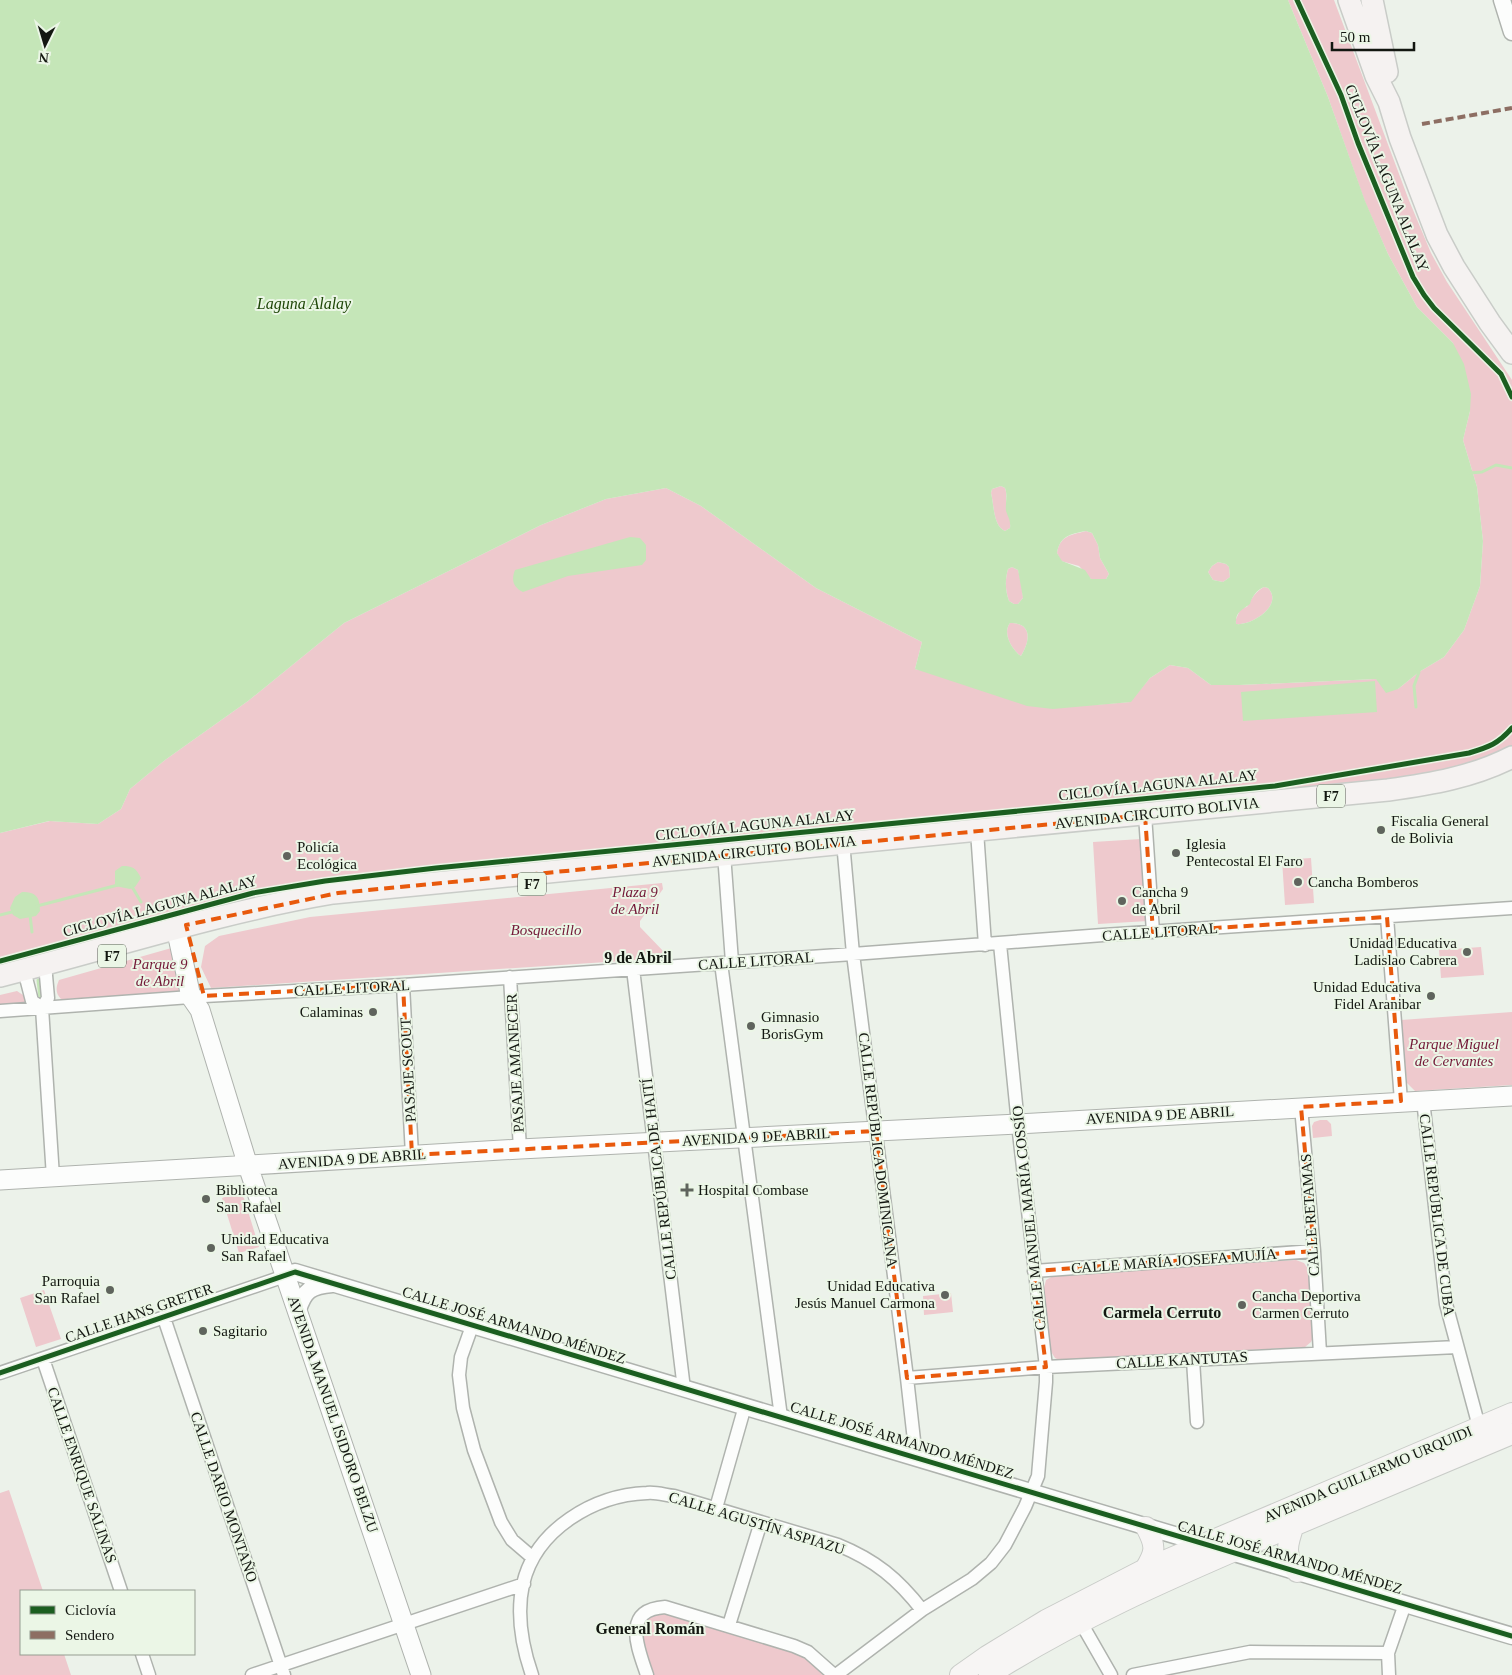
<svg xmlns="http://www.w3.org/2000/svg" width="1512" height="1675" font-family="Georgia,serif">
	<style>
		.green { fill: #eec9cd }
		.water { fill: #c5e6b8; fill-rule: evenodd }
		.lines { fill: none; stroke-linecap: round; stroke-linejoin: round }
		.stream { stroke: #c5e6b8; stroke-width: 3 }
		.minor-casing { stroke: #afb3ae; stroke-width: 15 }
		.tertiary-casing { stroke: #afb3ae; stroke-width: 19 }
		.secondary-casing { stroke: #afb3ae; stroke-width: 21 }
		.primary-casing { stroke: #c9ccc8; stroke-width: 22 }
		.trunk-casing { stroke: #c9ccc8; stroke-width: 24 }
		.minor { stroke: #fcfdfc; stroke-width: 12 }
		.tertiary { stroke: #fcfdfc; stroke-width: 16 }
		.secondary { stroke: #fcfdfc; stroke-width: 19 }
		.primary { stroke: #f7f5f4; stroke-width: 20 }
		.trunk { stroke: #f5f2f1; stroke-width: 21 }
		.quiet { stroke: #8d6e63; stroke-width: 4; stroke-dasharray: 8 4; stroke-linecap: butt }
		.cycleway-casing { stroke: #ebf6e6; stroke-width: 8 }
		.cycleway { stroke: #1b5e20; stroke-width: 5 }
		.marked { fill: none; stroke: #e8590c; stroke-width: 4; stroke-dasharray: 10 6; stroke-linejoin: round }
		.poi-dot { fill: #5f645d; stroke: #ebf6e6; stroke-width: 2 }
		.labels { text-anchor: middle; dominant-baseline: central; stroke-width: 4; stroke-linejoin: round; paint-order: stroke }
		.shield { fill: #ebf6e6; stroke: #545a51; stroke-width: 1 }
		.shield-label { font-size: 14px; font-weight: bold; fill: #131711 }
		.street-label { font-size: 15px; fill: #131711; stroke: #ebf6e6 }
		.poi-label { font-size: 15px; fill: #131711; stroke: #ebf6e6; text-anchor: start }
		.park-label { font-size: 15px; font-style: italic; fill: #731837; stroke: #ebf6e6 }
		.water-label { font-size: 16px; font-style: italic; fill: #1e4607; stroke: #ebf6e6 }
		.neighbourhood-label { font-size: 16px; font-weight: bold; fill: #131711; stroke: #ebf6e6 }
	</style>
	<rect width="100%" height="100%" fill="#ecf2ea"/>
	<path class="green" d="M1288,0H1334L1408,198L1431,253L1447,282L1512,380V747L1480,761L1409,779L331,886L0,967V833L50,821L98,824L121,809L130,789L165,760L248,701L344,623L541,525L606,499L666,488L701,506L816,588L922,642L915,669L1093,705L1130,702L1150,678L1170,665L1188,668L1211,685H1239L1376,679L1398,689L1419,672L1444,657L1464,630L1480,586L1483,541L1477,487L1463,440L1470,411L1453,343L1417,307L1388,254L1365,202L1328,97Z
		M1001,486L1005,488C1007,494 1006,497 1006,502C1006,511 1012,519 1010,528L1005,531C993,526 994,504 991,493L992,489Z
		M1086,531L1092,533L1098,545L1100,558L1109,574L1106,579H1091L1079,566L1061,561L1057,553C1060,536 1070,535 1086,531Z
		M1218,562L1226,564L1229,567L1230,577L1223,582L1213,580L1208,572L1212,566Z
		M1012,567L1018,570C1020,576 1023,592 1023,598L1018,604H1014L1009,601C1005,590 1005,580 1008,569Z
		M1264,587L1268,588C1284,605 1252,626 1236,624V619L1241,608L1247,607C1251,599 1256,591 1264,587Z
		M1010,623C1033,623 1030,641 1021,656C1012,650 1002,633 1010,623Z
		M1141,839L1148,921L1098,924L1093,842Z
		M1311,858L1314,903L1285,905L1282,860Z
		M662,883L663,889L640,921V927L666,954L667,958L211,988L201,967L205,946L219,936L310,917Z
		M175,947L183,989L179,992L66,999H61C55,993 56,987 59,980Z
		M1481,947L1484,975L1441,978L1439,950Z
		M17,991L26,997L27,1002L0,1005V995Z
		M1512,1012V1085L1415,1091L1407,1083L1401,1020Z
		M1320,1120H1327L1331,1124L1332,1136L1313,1138L1312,1126L1314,1122Z
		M237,1193L244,1198L259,1247L239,1253L222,1198Z
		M1296,1260L1304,1263L1308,1269L1314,1335L1311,1342L1305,1347L1059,1360L1055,1358L1050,1350L1044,1288L1046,1280L1057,1274Z
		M44,1290L61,1339L36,1347L20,1298Z
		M951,1293L953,1312L924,1315L923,1296Z
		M9,1490L43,1591H21V1654H64L71,1675H0V1493Z
		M661,1611L786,1648L806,1658L821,1671L822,1675H652C643,1648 628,1627 661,1611Z"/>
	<path class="water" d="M0,0H1288L1328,97L1365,201L1388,254L1417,307L1453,343L1464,364L1471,394L1470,411L1463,440L1477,487L1483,541L1480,586L1464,630L1444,657L1419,672L1398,689L1386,693L1376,679L1239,685H1211L1188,668L1170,665L1150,678L1131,702L1053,709L1027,706L915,669L922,642L816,588L701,506L666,488L606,499L541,525L344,623L248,701L165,760L130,789L121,809L98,824L49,821L0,833ZM1001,486L1005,488C1008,496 1005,503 1006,511C1008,517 1011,521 1010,528L1005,531C993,526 994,504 991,493L992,489ZM1086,531L1092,533L1098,545L1100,558L1109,574L1106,579H1091L1085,570L1062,561L1057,553C1060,536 1070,534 1086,531ZM1218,562L1226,564L1229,567L1230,577L1223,582L1213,580L1208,572L1212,566ZM1012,567L1018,570L1023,598L1018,604H1014L1009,601C1005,590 1005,580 1008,569ZM1264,587L1268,588C1284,605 1252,626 1236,624C1235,612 1242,610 1250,604C1252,596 1257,590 1264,587ZM1010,623C1033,623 1030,641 1021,656C1012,650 1002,633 1010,623Z
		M630,537L640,538L646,545V560L642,565L568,576L523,592C513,587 511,580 515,570Z
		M1375,681L1377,712L1243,721L1241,692Z
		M122,866C133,866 136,868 141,878L135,887L130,889L115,886V871Z
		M22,892C36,892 40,897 40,911L36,916L20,919L13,915L10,908L15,897Z"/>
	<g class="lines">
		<path class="stream" d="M1469,473L1482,472L1496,465L1512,468
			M1416,707L1414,686L1419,672L1417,669
			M131,885L141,902
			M37,906L118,885
			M0,915L16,911
			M30,915L32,932
			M38,980L40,998"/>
		<defs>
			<path id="minor" d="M1145,815L1153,932
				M977,831L985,945
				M843,842L853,954L907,1378L916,1458
				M724,854L732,962
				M1387,917L1401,1101
				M721,963L781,1417
				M45,964L48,998L42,1008L53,1177
				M633,969L684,1389
				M24,970L32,1001L42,1008
				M510,977L520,1149
				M403,985L412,1155
				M0,1011L204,996L403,985L853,954L1103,935L1512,908
				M1423,1100L1446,1304L1481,1434
				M1301,1107L1314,1251L1320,1353
				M1034,1271L1314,1251
				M164,1318L284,1675
				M472,1326L461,1357L459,1375L463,1408L474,1450L501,1522L512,1540L533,1558
				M43,1359L121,1591
				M1193,1360L1197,1422
				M0,1373L285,1276
				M907,1378L1046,1367L1457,1347
				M716,1508L745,1406
				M1080,1621L1111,1675
				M729,1625L761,1522
				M142,1654L149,1675
				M252,1675L524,1584
				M532,1675C522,1646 516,1615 523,1584C536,1529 594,1495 647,1493C656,1492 665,1495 674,1496L838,1545C875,1560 898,1579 922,1610
				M647,1675C638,1648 621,1610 665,1607L794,1646L808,1652L834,1675
				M836,1675L922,1610L972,1579L991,1563L1005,1545L1025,1507L1038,1476L1046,1382V1367L1018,1124L1000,944
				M1133,1675L1250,1652L1388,1653
				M1389,1675L1388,1653L1405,1604"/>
			<path id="tertiary" d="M1502,0L1512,32
				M285,1276L295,1272L1512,1636
				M298,1310C304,1290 311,1286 332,1284"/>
			<path id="secondary" d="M176,928L191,997L200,1010L248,1166L421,1675
				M0,1180L520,1149L1018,1124L1512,1096"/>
			<path id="primary" d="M1294,1525C1287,1545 1284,1554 1297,1572
				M1145,1569C1156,1551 1156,1546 1146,1527
				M960,1675L987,1656L1046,1620L1145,1569L1512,1413
				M989,1675C1075,1620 1167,1580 1260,1540C1344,1504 1428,1469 1512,1434"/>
			<path id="trunk" d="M1349,0L1376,76L1389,102L1400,138L1437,235L1454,267L1490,323L1512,353
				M1372,0L1387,72
				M0,976C111,948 220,912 333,893L1388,790C1431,784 1473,777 1512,757"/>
		</defs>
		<use href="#minor" class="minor-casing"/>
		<use href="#tertiary" class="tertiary-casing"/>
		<use href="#secondary" class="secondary-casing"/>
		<use href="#primary" class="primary-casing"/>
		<use href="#trunk" class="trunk-casing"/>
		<use href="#minor" class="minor"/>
		<use href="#tertiary" class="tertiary"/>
		<use href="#secondary" class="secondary"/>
		<use href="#primary" class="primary"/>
		<use href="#trunk" class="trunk"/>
		<path class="quiet" d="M1422,124L1512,108"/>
		<defs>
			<path id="cycleway" d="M1297,0L1341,95L1358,143L1413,277L1424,295L1434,308L1501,374L1512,397
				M0,961L253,893L325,881L436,868L1275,786L1469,753C1489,747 1498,744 1512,728
				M0,1373L295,1272L1512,1636"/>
		</defs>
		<use href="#cycleway" class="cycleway-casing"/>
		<use href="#cycleway" class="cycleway"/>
	</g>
	<path class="marked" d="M1145,815L1153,932L1387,917L1401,1101L1301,1107L1314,1251L1034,1271L1046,1367L907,1378L876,1131L412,1155L403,985L204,996L186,925L338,893Z"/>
	<g class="poi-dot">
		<circle cx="1381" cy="830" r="5"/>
		<circle cx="1176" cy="853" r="5"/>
		<circle cx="287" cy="856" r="5"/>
		<circle cx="1298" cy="882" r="5"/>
		<circle cx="1122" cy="901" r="5"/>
		<circle cx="1467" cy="952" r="5"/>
		<circle cx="1431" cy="996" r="5"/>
		<circle cx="373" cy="1012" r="5"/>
		<circle cx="751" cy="1026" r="5"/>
		<path d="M684.5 1182.5h5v5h5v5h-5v5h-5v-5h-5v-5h5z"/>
		<circle cx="206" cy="1199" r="5"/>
		<circle cx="211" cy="1248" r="5"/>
		<circle cx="110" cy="1290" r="5"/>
		<circle cx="945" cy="1295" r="5"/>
		<circle cx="1242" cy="1305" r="5"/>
		<circle cx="203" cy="1331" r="5"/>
	</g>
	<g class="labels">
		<g class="shield">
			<rect x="1317" y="784.5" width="28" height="23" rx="4"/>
			<rect x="518" y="872.5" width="28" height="23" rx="4"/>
			<rect x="98" y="944.5" width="28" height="23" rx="4"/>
		</g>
		<g class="shield-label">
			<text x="1331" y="796">F7</text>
			<text x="532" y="884">F7</text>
			<text x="112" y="956">F7</text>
		</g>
		<g class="street-label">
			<text transform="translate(1387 178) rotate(68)">CICLOVÍA LAGUNA ALALAY</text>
			<text transform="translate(1158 785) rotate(-6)">CICLOVÍA LAGUNA ALALAY</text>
			<text transform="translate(1157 813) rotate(-6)">AVENIDA CIRCUITO BOLIVIA</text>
			<text transform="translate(755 825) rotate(-6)">CICLOVÍA LAGUNA ALALAY</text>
			<text transform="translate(754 851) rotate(-6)">AVENIDA CIRCUITO BOLIVIA</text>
			<text transform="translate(160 906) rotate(-15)">CICLOVÍA LAGUNA ALALAY</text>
			<text transform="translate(1160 932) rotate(-4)">CALLE LITORAL</text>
			<text transform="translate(756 961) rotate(-4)">CALLE LITORAL</text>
			<text transform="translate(352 988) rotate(-3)">CALLE LITORAL</text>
			<text transform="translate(515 1063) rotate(-93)">PASAJE AMANECER</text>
			<text transform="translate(408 1070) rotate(-93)">PASAJE SCOUT</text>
			<text transform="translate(1160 1115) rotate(-3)">AVENIDA 9 DE ABRIL</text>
			<text transform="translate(756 1137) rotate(-3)">AVENIDA 9 DE ABRIL</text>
			<text transform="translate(878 1150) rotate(83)">CALLE REPÚBLICA DOMINICANA</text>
			<text transform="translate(352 1159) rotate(-4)">AVENIDA 9 DE ABRIL</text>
			<text transform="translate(659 1179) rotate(-97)">CALLE REPÚBLICA DE HAITÍ</text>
			<text transform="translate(1310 1215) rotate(-94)">CALLE RETAMAS</text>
			<text transform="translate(1437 1215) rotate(83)">CALLE REPÚBLICA DE CUBA</text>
			<text transform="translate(1029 1218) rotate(-96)">CALLE MANUEL MARÍA COSSÍO</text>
			<text transform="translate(1174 1261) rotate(-4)">CALLE MARÍA JOSEFA MUJÍA</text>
			<text transform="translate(139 1313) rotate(-19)">CALLE HANS GRETER</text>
			<text transform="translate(514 1325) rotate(17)">CALLE JOSÉ ARMANDO MÉNDEZ</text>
			<text transform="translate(1182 1360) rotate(-3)">CALLE KANTUTAS</text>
			<text transform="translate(333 1414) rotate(71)">AVENIDA MANUEL ISIDORO BELZU</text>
			<text transform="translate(902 1440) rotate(17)">CALLE JOSÉ ARMANDO MÉNDEZ</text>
			<text transform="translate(1368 1474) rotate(-23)">AVENIDA GUILLERMO URQUIDI</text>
			<text transform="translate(82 1475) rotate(71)">CALLE ENRIQUE SALINAS</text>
			<text transform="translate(224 1497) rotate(71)">CALLE DARIO MONTAÑO</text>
			<text transform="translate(757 1523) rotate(17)">CALLE AGUSTÍN ASPIAZU</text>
			<text transform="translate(1290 1557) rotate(16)">CALLE JOSÉ ARMANDO MÉNDEZ</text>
		</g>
		<g class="poi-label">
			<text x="1391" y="821">Fiscalia General<tspan x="1391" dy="17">de Bolivia</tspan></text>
			<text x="1186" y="844">Iglesia<tspan x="1186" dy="17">Pentecostal El Faro</tspan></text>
			<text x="297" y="847">Policía<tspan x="297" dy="17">Ecológica</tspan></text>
			<text x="1308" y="882">Cancha Bomberos</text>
			<text x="1132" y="892">Cancha 9<tspan x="1132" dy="17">de Abril</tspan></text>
			<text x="1457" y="943" text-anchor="end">Unidad Educativa<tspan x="1457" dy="17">Ladislao Cabrera</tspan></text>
			<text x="1421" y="987" text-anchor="end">Unidad Educativa<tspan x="1421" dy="17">Fidel Aranibar</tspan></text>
			<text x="363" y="1012" text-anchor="end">Calaminas</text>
			<text x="761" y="1017">Gimnasio<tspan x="761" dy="17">BorisGym</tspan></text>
			<text x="216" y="1190">Biblioteca<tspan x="216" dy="17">San Rafael</tspan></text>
			<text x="698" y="1190">Hospital Combase</text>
			<text x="221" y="1239">Unidad Educativa<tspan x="221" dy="17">San Rafael</tspan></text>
			<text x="100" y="1281" text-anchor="end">Parroquia<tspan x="100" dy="17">San Rafael</tspan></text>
			<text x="935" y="1286" text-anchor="end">Unidad Educativa<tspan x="935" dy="17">Jesús Manuel Carmona</tspan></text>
			<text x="1252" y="1296">Cancha Deportiva<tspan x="1252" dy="17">Carmen Cerruto</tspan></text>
			<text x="213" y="1331">Sagitario</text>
		</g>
		<g class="park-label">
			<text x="635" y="892">Plaza 9<tspan x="635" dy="17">de Abril</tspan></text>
			<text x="546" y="930">Bosquecillo</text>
			<text x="160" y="964">Parque 9<tspan x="160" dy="17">de Abril</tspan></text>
			<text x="1454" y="1044">Parque Miguel<tspan x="1454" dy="17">de Cervantes</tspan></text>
		</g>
		<g class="water-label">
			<text x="304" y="303">Laguna Alalay</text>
		</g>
		<g class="neighbourhood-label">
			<text x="638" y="957">9 de Abril</text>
			<text x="1162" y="1312">Carmela Cerruto</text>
			<text x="650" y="1628">General Román</text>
		</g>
	</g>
	<rect x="20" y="1590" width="175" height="65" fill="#ebf6e6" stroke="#959d91"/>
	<rect x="30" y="1606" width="25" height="8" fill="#1b5e20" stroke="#959d91"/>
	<text x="65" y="1615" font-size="15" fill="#131711">Ciclovía</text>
	<rect x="30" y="1631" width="25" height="8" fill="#8d6e63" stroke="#959d91"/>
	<text x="65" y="1640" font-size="15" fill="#131711">Sendero</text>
	<g transform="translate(45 45) rotate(185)" stroke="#ebf6e6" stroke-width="4" paint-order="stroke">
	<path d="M0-4L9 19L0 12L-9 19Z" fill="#131711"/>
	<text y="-8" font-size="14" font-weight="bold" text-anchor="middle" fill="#131711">N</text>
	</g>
	<path d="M1332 42v8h82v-8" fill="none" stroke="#131711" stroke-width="2.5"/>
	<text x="1340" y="42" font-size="15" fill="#131711" stroke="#ebf6e6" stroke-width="4" paint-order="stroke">50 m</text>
</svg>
